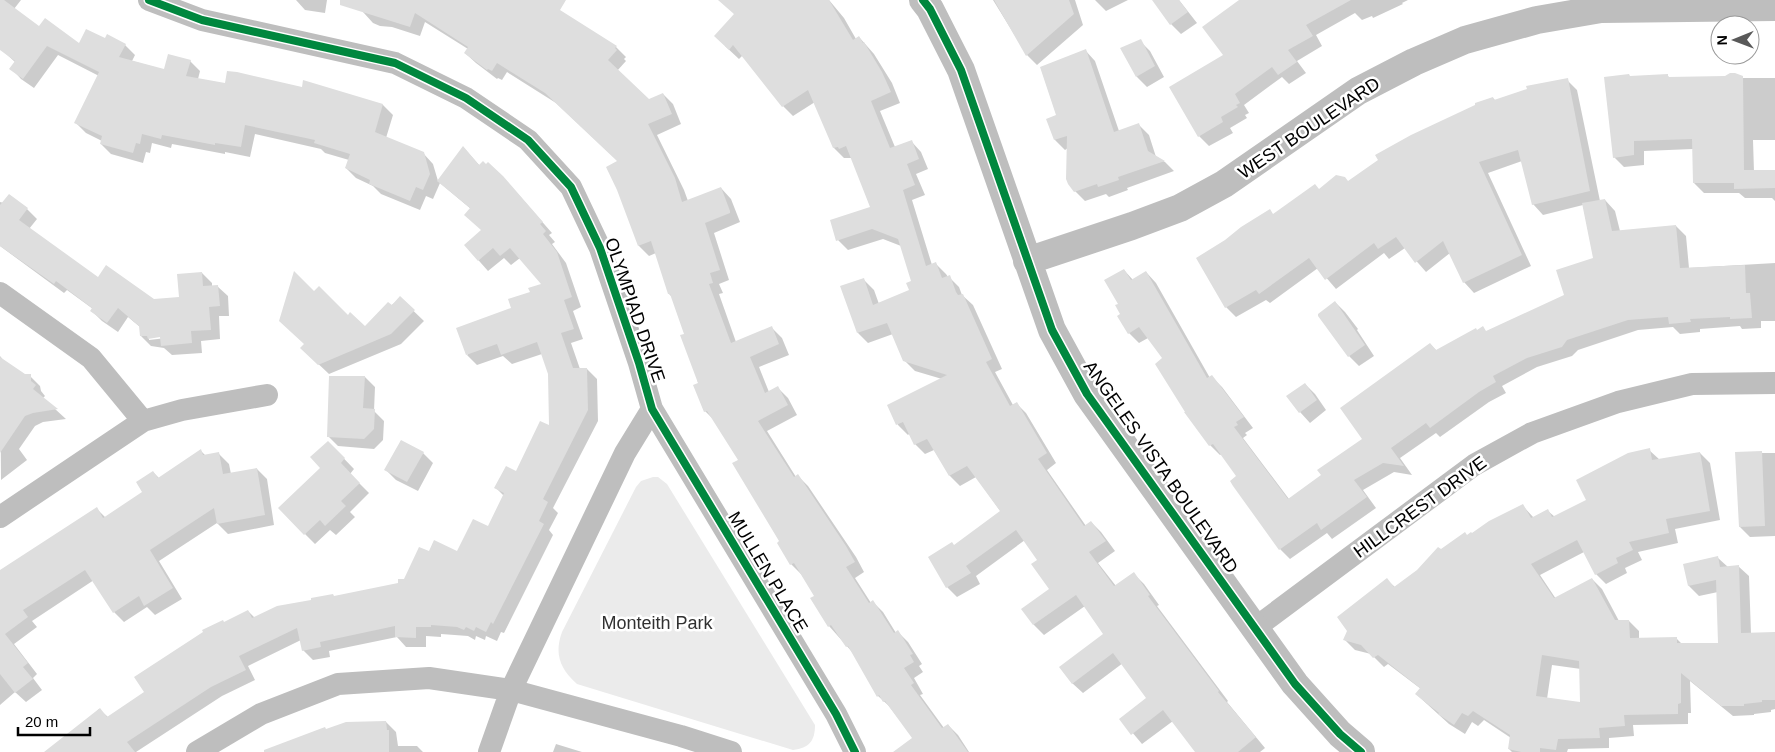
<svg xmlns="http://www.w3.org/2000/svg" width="1775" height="752" font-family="Arial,sans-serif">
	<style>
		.green { fill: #ebebeb }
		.shadow { fill: #0003; fill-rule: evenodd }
		.building { fill: #dedede; fill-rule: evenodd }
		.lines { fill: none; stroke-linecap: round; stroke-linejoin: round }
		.minor { stroke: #bebebe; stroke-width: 22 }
		.tertiary { stroke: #bebebe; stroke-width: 28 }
		.cycleway-casing { stroke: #fff; stroke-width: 11 }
		.cycleway { stroke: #00873e; stroke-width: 8 }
		.labels { text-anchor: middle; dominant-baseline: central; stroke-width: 5; stroke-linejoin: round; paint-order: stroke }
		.street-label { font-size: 18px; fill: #000; stroke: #fff }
		.park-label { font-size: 18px; fill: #313131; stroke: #fff }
	</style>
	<rect width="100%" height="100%" fill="#fff"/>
	<path class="green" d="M653,477H658L667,484L815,725C815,741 809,748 793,750L577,684C560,669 554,654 562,632L636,487L641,481Z"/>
	<path class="shadow" d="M0,0H21L14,9L39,28L79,45L105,40L125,45L135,55L132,61L165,70L190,61L200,71L198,79L226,84L383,105L393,115L386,138L423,153L433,164L438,181L464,148L480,166L502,176L552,233L549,235L555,242L552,244L566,263L581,307L573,311L583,339L571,343L580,369H587L597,379L598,421L553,508L558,513L549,530L553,535L504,633L501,632L497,641L486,636L485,640L476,636L475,640L468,636L441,634V637L426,636V647H406L397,637L329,651L330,657L313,660L303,650L301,640L248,666L255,680L222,696L136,752H55L99,709L108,717L146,692L224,623L248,611L255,618L335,597L399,584L405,581L429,553H457L488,528L504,496L496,488L517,473L550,427L549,373L542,354L512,364L503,356L477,365L467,355L513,309L543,284L520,258L511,265L504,258L488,271L465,245L482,231L471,209L440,183L433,199L426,196L420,210L381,194L373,186L356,178L346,168L349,160L325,153L321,149L255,134L250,157L225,152V154L172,144L171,148L152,143L150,153L146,152L143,163L111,154L101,144L102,141L86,133L76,123L99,76L58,55L34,88L21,79L11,68L15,62L3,51L0,40Z
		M296,0H327L325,13L305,10Z
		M365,0H513L587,28L616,47L626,57L624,59L626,61L617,71L649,100L663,94L673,104L681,124L657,135L684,190L688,201L721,188L731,199L740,222L714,233L729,280L719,284L723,293L719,294L736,342L772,328L782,338L789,355L759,367L769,392L778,388L788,398L797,415L767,431L796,477L798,476L808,486L856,557L864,572L855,578L871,603L873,602L883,612L896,633L898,632L908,642L922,664L919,666L923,672L914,678L923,694L920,695L944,728L948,725L958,735L969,752H911L914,738L888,705L878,696L853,653L829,626L815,596L802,575L791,564L740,460L714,420L705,411L686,334L673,298L669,294L656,253L649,256L639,246L619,162L556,103L507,72L502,80L498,78L497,79L476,63L465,53L468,49L425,22L420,36L392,27L380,26L373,23L363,12Z
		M724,0H829L844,18L856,39L859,37L874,54L892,83L900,103L880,111L895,147L911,141L921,152L928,169L916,174L925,195L912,200L932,265L936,264L946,274L948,277H949L959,287L962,295L973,305L1002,369L995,372L1013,405L1016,403L1026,413L1056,463L1047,470L1086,526L1091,522L1101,532L1115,551L1098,563L1116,586L1134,574L1144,584L1159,605L1157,606L1228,701L1227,702L1265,748L1260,752H1196L1173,721L1142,744L1121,719L1148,698L1123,663L1083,693L1072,683L1105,634L1085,606L1044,635L1034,625L1023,609L1050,590L1039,560L1025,540L976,576L980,584L957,597L947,587L930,558L954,546L1001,512L976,477L960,486L950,476L934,450L925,454L915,444L910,433L908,435L898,425L889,406L942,379L915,371L904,360L893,334L868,343L858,333L864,280L874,290L879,304L910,291L913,282L901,246L883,239L848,250L838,240L871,208L852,158H844L834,148L815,102L793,116L783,106L743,55L739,59L725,46L735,15Z
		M993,0H1075L1083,25L1037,65L1027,55Z
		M1095,0H1128L1106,11Z
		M1168,0H1179L1197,23L1181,34L1171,24Z
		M1241,0H1408L1402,3L1403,4L1373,18L1372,16L1362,20L1355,13L1316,35L1322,46L1297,61L1306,73L1289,84L1282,77L1244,105L1249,113L1245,115L1247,118L1230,128L1233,133L1209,146L1199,136Z
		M1140,41L1150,51L1164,77L1147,87L1137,77Z
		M1085,50L1095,61L1119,131L1139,125L1149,135L1156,157L1165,162L1174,171L1127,188L1128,190L1109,197L1106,194L1085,201L1075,191L1068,148L1065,150L1055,140L1057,116Z
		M1667,75L1670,78H1775V140H1753L1754,172H1775V201L1772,198H1745L1739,193H1704L1694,183L1693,149L1644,151V165L1624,167L1614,157L1630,77Z
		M1567,80L1577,90L1600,201L1605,200L1615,211L1620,231L1676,226L1686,236L1689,268L1775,263V321H1761V328L1742,329L1740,326L1700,329V332L1680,334L1673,327L1638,330L1578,350L1572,356L1537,367L1502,386L1506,393L1489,402L1440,437L1436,433L1400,458L1412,475L1394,472L1363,490L1376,508L1332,539L1327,533L1290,559L1280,549L1234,486L1238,476L1222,454L1220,455L1210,445L1164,359L1148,338L1139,343L1129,333L1119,304L1124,270L1133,280L1146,272L1156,283L1210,378L1212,377L1222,387L1253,428L1245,433L1247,435L1243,438L1289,499L1322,475L1364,439L1430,344L1437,351L1477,331L1487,332L1566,296L1594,259L1583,205L1543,215L1533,204L1522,161L1488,173L1531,266L1474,293L1464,282L1450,253L1426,272L1405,248L1389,259L1384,253L1336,289L1318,268L1270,303L1266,300L1236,317L1226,307L1274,215L1320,190L1348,182L1493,98L1496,101Z
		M0,202L27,209L37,219L29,229L98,279L153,300L180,298L202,273L212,283V286H217L228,296L229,316H219L220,339L201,341L202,353L172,355L164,348L151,346L141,336L140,327L128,317L118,332L102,321L92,311L93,309L67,290L64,293L0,246ZM166,336V338L149,340V337Z
		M314,293L365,328L400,298L424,321L401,344L329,374L312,358L304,346Z
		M1335,302L1345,312L1358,329L1357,330L1374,356L1359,366L1349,356L1320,314Z
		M0,356L4,361L24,376H30L40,386L41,391L45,396L43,398L66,419L43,422L35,426L19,449L27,460L1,480Z
		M331,377H365L375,387L374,411L384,421L383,440L374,449L338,446L328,436Z
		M1305,384L1315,394L1326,410L1310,423L1300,412Z
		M401,441L423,453L433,463L418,491L396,480L386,470Z
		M328,442L354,469L350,474L369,493L350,512L355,517L336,535L330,530L315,544L305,534Z
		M1649,450L1660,460L1700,453L1710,463L1720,520L1675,529L1678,543L1638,552L1642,560L1625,568L1627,573L1606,584L1596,574L1584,552L1540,575L1556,599L1592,579L1602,589L1619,621H1629L1639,631V639H1677L1683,645L1720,644L1718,592L1699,596L1689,586L1684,565L1718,558L1728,567L1738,566L1749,576L1751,634L1775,633V709L1771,710V712L1754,714V715L1733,716L1690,681L1691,713H1688V724L1633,725L1634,736L1609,738V748L1568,749L1567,752H1512L1509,749L1511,738L1484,720L1478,726L1472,722L1465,734L1449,724L1416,694L1421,689L1388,664L1384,667L1371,654L1355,650L1345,640L1387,580L1395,587L1418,571L1441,550L1523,506L1534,518L1548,511L1555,517L1588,500ZM1552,665L1581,669V703L1547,699Z
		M201,451L206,456L219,454L229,464L231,474L257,469L267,479L274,525L228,534L217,523L159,561L182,599L155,615L147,607L124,622L114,612L94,580L32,621L37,627L14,644L37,674L33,678L42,690L26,702L15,692L0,705V573L97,509L106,518L144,493L153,472L160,479Z
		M1736,453H1775V536L1750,537L1740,527Z
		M386,722L396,732L398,746H417L423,752H271L327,730Z
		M556,744L582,752H553Z"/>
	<path class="building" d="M0,0H4L39,26L45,18L79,43L86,29L105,38L107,34L126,44L119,57L164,69L168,54L191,60L186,76L225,83L227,71L237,72L302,87L303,80L383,104L375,132L424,152L430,174L423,190L416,187L410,201L369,184L370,180L345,168L350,154L314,143L315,140L245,125L241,147L215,143V145L162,135L161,139L142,134L140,144L136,143L133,153L100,144L102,136L74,123L99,72L47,46L23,79L9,69L15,61L0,50Z
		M340,0H566L560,10L617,46L615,48L617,50L608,60L649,99L663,93L672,114L648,124L675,178L682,202L721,187L730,211V213L705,223L720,270L710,273L713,283L709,284L731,343L772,326L779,344L750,357L765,393L778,386L788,405L758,421L794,477L798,474L846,546L855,562L846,567L869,603L873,600L894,633L898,630L913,654L910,655L914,662L904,668L914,683L911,685L942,728L948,724L968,752H893L912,738L885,701L883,702L879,695L877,697L848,646L846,647L831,625L828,627L810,598L814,596L794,563L790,565L777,543L779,541L732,463L738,460L707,411L704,412L693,385L698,383L680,335L684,334L670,294H668L651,241L638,246L617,190L606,167L617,161L545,93L497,63L492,71L488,69L487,70L464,53L468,47L415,13L410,27L340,5Z
		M718,0H829L853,40L859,36L863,43L864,42L882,72L891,92L871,101L890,148L912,140L919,159L907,164L915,185L903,190L926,266L936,262L942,278L950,275L956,292L958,295L963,294L992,359L986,362L1010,406L1017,402L1047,453L1038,459L1084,526L1091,521L1106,541L1089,552L1114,586L1134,572L1150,595L1148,596L1219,691L1218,692L1256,737L1238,752H1195L1163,710L1131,735L1119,719L1146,698L1113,653L1072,684L1059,667L1103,634L1076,595L1033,625L1021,609L1049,589L1031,564L1037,560L1016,530L966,566L971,573L946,588L928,557L952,542L954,545L1000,511L967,466L949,476L927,439L914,445L903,422L896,425L887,405L947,375L903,361L887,323L857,333L840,286L864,278L873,305L909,290L906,283L911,281L898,239L872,229L836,241L830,220L870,207L846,146L839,149L838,147L833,148L808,90L782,107L733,45L729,50L714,36L734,14Z
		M994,0H1069L1074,14L1026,56Z
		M1152,0H1179L1188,12L1170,25Z
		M1239,0H1351L1306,25L1313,36L1288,50L1297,62L1278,75L1272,67L1235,94L1240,103L1236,105L1238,107L1221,117L1223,122L1198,137L1169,87L1223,55L1202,27Z
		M1141,39L1155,66L1136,77L1120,48Z
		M1086,49L1114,132L1139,123L1148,151L1165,161L1118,177L1119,180L1098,187L1097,184L1074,192L1068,184L1066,179L1067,136L1054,140L1046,119L1056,115L1040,67Z
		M1730,73H1735L1743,76L1744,170H1775V188L1734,189V183H1693L1692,139L1634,141V155L1613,158L1604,77L1629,74L1630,76L1668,74V77L1725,76Z
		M1568,78L1590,191L1532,205L1518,150L1479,162L1522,255L1463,283L1443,241L1415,263L1396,237L1378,249L1374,243L1325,280L1309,258L1259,294L1256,290L1225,308L1196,258L1225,240L1241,227L1270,209L1273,214L1315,184L1319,189L1336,175L1345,177L1348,181L1378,160L1375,155L1411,135L1475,105V103L1493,97L1494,100L1527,89L1526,86Z
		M463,146L479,165L483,161L486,164L488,162L503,176L543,222L540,224L546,231L543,234L557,252L572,297L564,300L574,329L561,333L573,368H587L588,410L543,499L548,502L539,521L544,524L493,624L491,622L486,632L476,627L474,631L466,627L464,630L457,627L431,625V627H416V638L395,637V626L320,642L321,647L302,651L297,628L239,656L246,670L211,687L127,742L135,752H44L100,708L107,717L144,692L134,677L203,632L202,630L223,620L224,622L248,610L252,618L277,606L311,600V598L333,594L334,596L398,583V579H404L419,547L429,551L434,540L457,551L473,519L488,526L504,493L494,488L506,466L516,471L540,421L549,425L548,374L537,342L501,355L497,344L466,355L456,328L511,308L508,299L530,292L528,288L541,284L510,248L500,256L493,248L478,261L464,245L481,230L464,215L470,208L437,181Z
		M9,194L28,208L19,220L98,277L106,265L154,299L179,297L177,274L202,272L203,286L218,285L220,306L209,307L211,330L191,331L192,343L161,346L160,337L148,339L147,336H140L139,326L118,308L107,323L90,311L92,308L56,281L54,284L0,246V205Z
		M1605,199L1612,231L1676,225L1680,268L1745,265L1746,293H1750L1752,318L1730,319V317L1690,319L1691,322L1669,324L1668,317L1628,320L1567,340L1562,347L1527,358L1493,376L1496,382L1479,392L1430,428L1426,423L1391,448L1404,466L1383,463L1354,480L1367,497L1321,530L1317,523L1279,550L1233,486L1230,481L1236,476L1213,444L1209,446L1184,412H1185L1155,364L1162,358L1139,327L1128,334L1117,316L1120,314L1115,305L1118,304L1104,280L1124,269L1131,280L1146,271L1207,378L1212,375L1244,417L1236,422L1238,425L1234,427L1288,499L1321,475L1317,470L1362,439L1340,408L1430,343L1436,350L1476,328L1477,330L1483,326L1486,331L1564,295L1556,270L1593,258L1582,203Z
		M294,271L314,291L319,286L348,315L350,312L365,326L388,302L392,305L400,296L415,310L391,334L318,365L300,348L304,344L279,321Z
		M1335,301L1365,345L1348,357L1318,316V314Z
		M0,357L25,374H31V381L36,385L33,389L58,409L33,413L25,416L0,453Z
		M329,376H365L363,408L375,409L374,429L364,439L327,437Z
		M1305,383L1317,400L1299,413L1286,396Z
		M401,440L424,452L407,482L384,470Z
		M328,441L345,458L341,463L360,483L341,501L346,506L325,526L320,520L304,535L278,508L320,468L310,457Z
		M1650,448L1652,460L1700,452L1710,511L1666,519L1669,533L1629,542L1633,550L1616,558L1618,563L1595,575L1577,540L1531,564L1554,598L1592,578L1615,620H1629L1630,638L1677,637V643H1718L1716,580L1688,586L1683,564L1718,556L1720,567L1739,565L1741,633L1775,632V700H1762V702L1744,704V706H1721L1681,673V703L1678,704V714L1624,715L1625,726L1599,728L1600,738L1558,739L1556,750L1540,748V752H1521L1508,749L1510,735L1473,711L1468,716L1462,713L1454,725L1438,714L1439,713L1415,694L1420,688L1378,655L1373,658L1361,645L1343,640L1347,631L1337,617L1387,578L1394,587L1417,570L1438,547L1441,549L1465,532L1467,535L1471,532L1472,533L1489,521L1523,504L1531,518L1548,509L1552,517L1586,500L1576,480L1628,453ZM1542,655L1579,661L1580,702L1536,696Z
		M201,449L203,455L219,452L223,474L257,468L265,515L217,524L214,508L150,550L173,588L144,606L139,596L113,613L85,570L23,610L28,617L5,634L28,663L23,667L33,679L15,693L0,674V570L97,507L103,518L142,492L136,482L153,471L158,478Z
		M1762,451L1765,526L1739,527L1735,452Z
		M386,721L387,730H389V752H264V750L325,727L326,729L346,722Z"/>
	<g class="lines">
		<path class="minor" d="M149,0L202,20L395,63L466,98L528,140L571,187L600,248L639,363L652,409L836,714L855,752
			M0,293L91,358L143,421
			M0,517L143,421L182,410L267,395
			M1255,628L1474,465L1532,433L1618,402L1692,384L1775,383
			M197,752L261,714L338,684L429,678L511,690L681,736L731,752
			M489,752L511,690L625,453L652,409"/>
		<path class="tertiary" d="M923,0L930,9L961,70L1052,330L1087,394L1295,684L1340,734L1361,752
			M1027,261L1132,226L1180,208L1224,184L1358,91L1414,62L1465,40L1537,20L1601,9L1775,7"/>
		<defs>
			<path id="cycleway" d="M149,0L202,20L395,63L466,98L528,140L571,187L600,248L639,363L652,409L836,714L855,752
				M923,0L930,9L961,70L1052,330L1087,394L1295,684L1340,734L1361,752"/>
		</defs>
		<use href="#cycleway" class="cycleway-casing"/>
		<use href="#cycleway" class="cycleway"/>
	</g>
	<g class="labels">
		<g class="street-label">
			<text transform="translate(1309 128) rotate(-34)">WEST BOULEVARD</text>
			<text transform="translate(635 310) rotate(71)">OLYMPIAD DRIVE</text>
			<text transform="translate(1161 467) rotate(55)">ANGELES VISTA BOULEVARD</text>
			<text transform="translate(1420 507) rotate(-36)">HILLCREST DRIVE</text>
			<text transform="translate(768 572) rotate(59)">MULLEN PLACE</text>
		</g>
		<g class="park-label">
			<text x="657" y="623">Monteith Park</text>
		</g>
	</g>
	<g transform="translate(1735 40) rotate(269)"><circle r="24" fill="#ffffff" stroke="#999999"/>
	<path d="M0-4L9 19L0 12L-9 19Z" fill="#595959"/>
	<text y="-8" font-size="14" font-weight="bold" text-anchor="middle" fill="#000000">N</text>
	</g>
	<path d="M18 727v8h72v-8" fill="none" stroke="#000000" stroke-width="2.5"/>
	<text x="25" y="727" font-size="15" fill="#000000" stroke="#ffffff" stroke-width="4" paint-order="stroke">20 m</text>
</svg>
